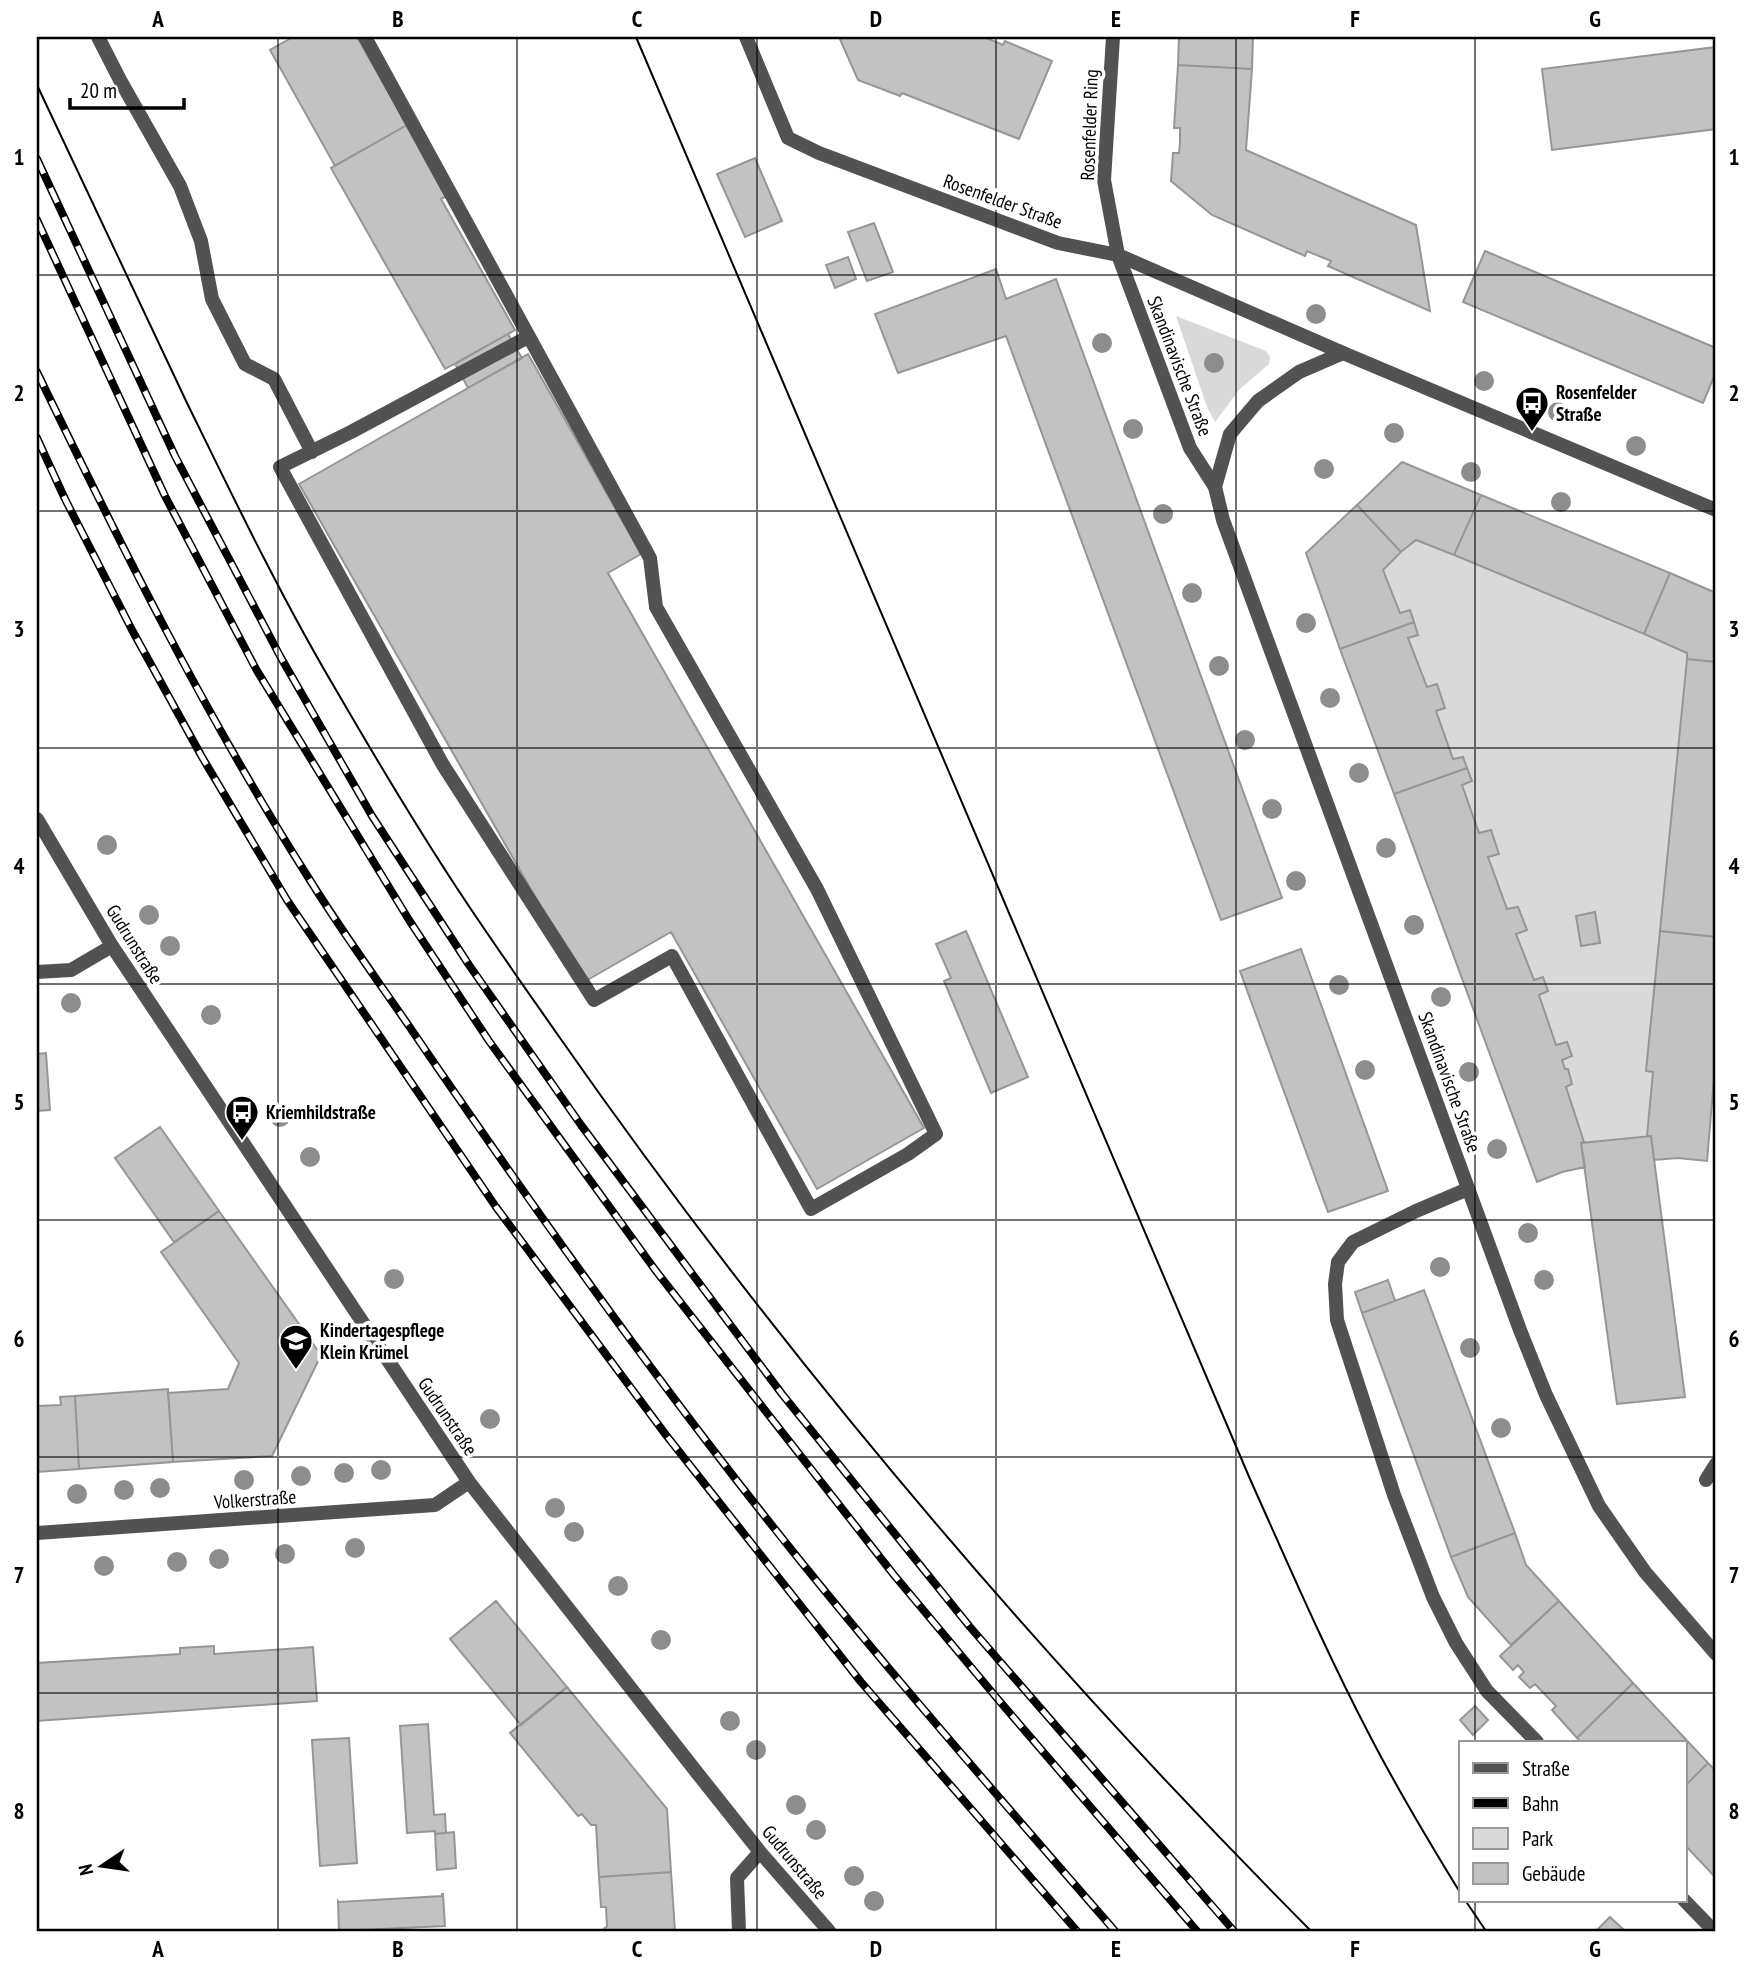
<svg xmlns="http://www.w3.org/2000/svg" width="1753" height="1968" font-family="'PT Sans Narrow',sans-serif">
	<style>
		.green { fill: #d9d9d9 }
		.building { fill: #c2c2c2; stroke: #969696; stroke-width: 2 }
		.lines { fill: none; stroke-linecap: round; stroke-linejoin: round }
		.service { stroke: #525252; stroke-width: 14 }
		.minor { stroke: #525252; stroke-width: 14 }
		.tertiary { stroke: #525252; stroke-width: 14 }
		.tram { stroke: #000; stroke-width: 2 }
		.rail-casing { stroke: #000; stroke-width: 8 }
		.rail { stroke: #fff; stroke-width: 5; stroke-dasharray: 16; stroke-linecap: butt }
		.tree { fill: #8d8d8d }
		.grid { fill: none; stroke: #000; stroke-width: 2; stroke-opacity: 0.55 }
		.labels { text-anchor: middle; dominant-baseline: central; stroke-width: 7; stroke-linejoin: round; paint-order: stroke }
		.street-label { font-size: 19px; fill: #000; stroke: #fff }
		.poi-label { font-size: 19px; font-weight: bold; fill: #000; stroke: #fff; text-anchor: start }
		.neatline { fill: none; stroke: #000; stroke-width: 2.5 }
		.grid-label { font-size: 23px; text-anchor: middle; font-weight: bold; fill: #000 }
	</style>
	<rect width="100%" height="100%" fill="#fff"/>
	<path class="green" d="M1176,316L1266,351L1270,357L1269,364L1239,390L1215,422L1207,407Z
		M1416,540L1687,653L1646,1071L1653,1072L1647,1136L1584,1142L1566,1087L1572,1084L1562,1060L1572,1055L1567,1042L1556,1045L1539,995L1548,991L1543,977L1534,980L1516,934L1527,929L1518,907L1507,909L1488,857L1499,854L1490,830L1479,833L1462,785L1472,781L1463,757L1453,759L1436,711L1445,708L1427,687L1408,638L1418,635L1410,611L1400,613L1383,570Z"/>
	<path class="building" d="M293,37H357L407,125L335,166L270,50Z
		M839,37H984L1003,45L1005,41L1052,61L1019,139L902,93L900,96L858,80Z
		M1179,37H1253L1252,69L1178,65Z
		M1716,47V129L1552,150L1542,69Z
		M1178,65L1252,69L1246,150L1416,225L1430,311L1328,266L1331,261L1307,251L1305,256L1212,215L1171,181L1173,153H1179L1180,143V128H1174Z
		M407,125L447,196L441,199L515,330L445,369L331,168Z
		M755,158L782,221L745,237L717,174Z
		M874,223L893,272L867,281L848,232Z
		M1485,251L1716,348V372L1703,403L1463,302Z
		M848,257L856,279L835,288L826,265Z
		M996,269L1006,299L1056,279L1282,898L1221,920L1006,336L898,373L875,314Z
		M508,334L522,358L468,388L455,364Z
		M528,354L641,554L608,573L924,1128L817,1189L671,932L584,982L299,484Z
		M1402,462L1481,495L1454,555L1416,540L1401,552L1357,505Z
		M1481,495L1670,573L1644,634L1454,555Z
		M1357,505L1401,552L1383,570L1400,613L1410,610L1414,622L1340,649L1306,553Z
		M1670,573L1716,593V662L1687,659V653L1644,634Z
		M1414,622L1418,635L1408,638L1427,687L1437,684L1445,708L1436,711L1453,759L1463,757L1467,768L1394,794L1340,649Z
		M1687,659L1716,662V937L1660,931Z
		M1467,768L1472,781L1462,785L1479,833L1491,830L1499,854L1488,857L1507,909L1518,907L1527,930L1516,934L1534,980L1543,977L1548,991L1539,995L1556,1045L1567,1042L1572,1056L1562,1060L1565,1069H1568L1572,1084L1566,1087L1584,1142L1581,1143L1585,1167L1562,1172L1537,1182L1394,794Z
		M1595,912L1600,943L1581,946L1576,916Z
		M966,931L1028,1077L991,1093L944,981L951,978L936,944Z
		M1660,931L1716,937V1055L1707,1161L1678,1158L1654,1160L1651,1136H1647L1653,1072L1646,1071Z
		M1301,949L1388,1191L1328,1212L1240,971Z
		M46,1053L50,1110L37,1111V1054Z
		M160,1127L219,1211L174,1242L115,1158Z
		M1651,1136L1685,1397L1617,1404L1581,1143Z
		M219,1211L321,1355L272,1456L173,1462L168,1393L228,1389L239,1363L161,1252Z
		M1388,1280L1395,1301L1362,1313L1355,1292Z
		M1424,1290L1515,1533L1451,1557L1362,1313Z
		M168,1389L173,1462L79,1469L75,1396Z
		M75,1396L79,1469L37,1472V1406L61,1405L60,1397Z
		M1515,1533L1526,1565L1559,1601L1511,1645L1468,1597L1451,1557Z
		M496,1601L567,1687L521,1725L450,1639Z
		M1559,1601L1633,1683L1577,1738L1552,1710L1556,1706L1535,1684L1530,1688L1519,1677L1524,1672L1518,1665L1513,1670L1500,1656Z
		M214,1646V1654L313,1647L317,1701L37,1721V1663L180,1654V1648Z
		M1633,1683L1708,1763L1685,1786V1742H1581L1577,1738Z
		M567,1687L667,1809L671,1872L599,1877L596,1825H591L582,1814L578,1816L510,1733Z
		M1475,1706L1488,1720L1473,1735L1460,1720Z
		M428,1724L434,1815L445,1814L446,1833L435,1834V1831L407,1833L400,1726Z
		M349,1738L357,1863L320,1866L312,1740Z
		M1708,1763L1716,1771V1878L1685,1845V1786Z
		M454,1832L456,1868L437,1870L435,1834Z
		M671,1872L675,1931H602L607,1926L606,1907H601L599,1877Z
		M442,1894H443L445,1926L339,1931L338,1901L339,1902L442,1896Z
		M1610,1917L1625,1931H1596Z"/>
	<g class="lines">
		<path class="service" d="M98,37L120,80L180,186L201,241L212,299L245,364L274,379L312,452
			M365,37L650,558L656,607L817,889L936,1134L908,1154L811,1209L672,956L594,1000L443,765L280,467L351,432L528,337
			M746,37L788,138L819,153L1058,243L1118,255
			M1468,1189L1416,1211L1353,1242L1338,1262L1335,1284L1337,1320L1394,1495L1433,1597L1456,1643L1487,1691L1537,1742
			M1684,1900L1714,1931"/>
		<path class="minor" d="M1113,37L1104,180L1118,255L1190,448L1215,487
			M1118,255L1343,353
			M37,819L112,946L469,1482L702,1779L760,1852L829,1931
			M37,972L71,970L112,946
			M1706,1480L1716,1464
			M37,1533L435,1505L469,1482
			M739,1931L737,1878L760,1852"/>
		<path class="tertiary" d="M1716,510L1343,353L1299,372L1258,401L1230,434L1215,487L1223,520L1252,599L1520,1330L1546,1395L1599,1506L1645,1572L1716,1654"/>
		<path class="tram" d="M636,37L1250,1479C1289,1566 1326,1652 1370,1736C1398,1790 1429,1842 1461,1894
			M37,85C86,191 136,297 187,403C235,501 283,601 339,695C375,757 412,819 451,879C486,933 523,985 560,1038C784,1358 1036,1654 1311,1931
			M1465,1900L1486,1931"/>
		<defs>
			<path id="rail" d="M37,159L175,456L280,656L372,816L469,965L581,1125L782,1394L970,1627L1234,1931
				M37,220L165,496L256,669L409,920L489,1041L656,1271L894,1575L996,1697L1197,1931
				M37,372C120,544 205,715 308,877C345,937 387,993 426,1051C518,1185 612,1318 711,1447C838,1614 977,1772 1115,1931
				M37,438L65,499L132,630L202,757L287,900L496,1207L666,1435L861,1682L1077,1931"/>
		</defs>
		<use href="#rail" class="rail-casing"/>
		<use href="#rail" class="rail"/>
	</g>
	<g class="tree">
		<circle cx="1316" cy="314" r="10"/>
		<circle cx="1102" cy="343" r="10"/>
		<circle cx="1214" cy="363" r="10"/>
		<circle cx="1484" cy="381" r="10"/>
		<circle cx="1558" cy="412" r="10"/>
		<circle cx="1133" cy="429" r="10"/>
		<circle cx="1394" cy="433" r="10"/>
		<circle cx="1636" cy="446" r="10"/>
		<circle cx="1324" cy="469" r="10"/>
		<circle cx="1471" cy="472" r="10"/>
		<circle cx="1561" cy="502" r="10"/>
		<circle cx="1163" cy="514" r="10"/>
		<circle cx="1192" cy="593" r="10"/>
		<circle cx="1306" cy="623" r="10"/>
		<circle cx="1219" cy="666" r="10"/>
		<circle cx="1330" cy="698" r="10"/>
		<circle cx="1245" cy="740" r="10"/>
		<circle cx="1359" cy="773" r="10"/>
		<circle cx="1272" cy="809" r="10"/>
		<circle cx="107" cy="845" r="10"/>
		<circle cx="1386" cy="848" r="10"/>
		<circle cx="1296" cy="881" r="10"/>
		<circle cx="149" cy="915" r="10"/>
		<circle cx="1414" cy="925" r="10"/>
		<circle cx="170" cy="946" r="10"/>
		<circle cx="1339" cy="985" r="10"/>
		<circle cx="1441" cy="997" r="10"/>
		<circle cx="71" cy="1003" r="10"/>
		<circle cx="211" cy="1015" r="10"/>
		<circle cx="1365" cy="1070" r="10"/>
		<circle cx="1469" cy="1072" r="10"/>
		<circle cx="280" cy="1117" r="10"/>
		<circle cx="1497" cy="1149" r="10"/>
		<circle cx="310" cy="1157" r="10"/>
		<circle cx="1528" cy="1233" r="10"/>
		<circle cx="1440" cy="1267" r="10"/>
		<circle cx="394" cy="1279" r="10"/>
		<circle cx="1544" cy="1280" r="10"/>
		<circle cx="1470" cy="1348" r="10"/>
		<circle cx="490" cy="1419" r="10"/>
		<circle cx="1501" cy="1428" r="10"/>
		<circle cx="381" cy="1470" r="10"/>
		<circle cx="344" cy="1473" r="10"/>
		<circle cx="301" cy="1476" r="10"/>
		<circle cx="244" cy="1480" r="10"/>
		<circle cx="160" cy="1488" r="10"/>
		<circle cx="124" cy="1490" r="10"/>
		<circle cx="77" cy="1494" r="10"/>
		<circle cx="555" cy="1508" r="10"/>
		<circle cx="574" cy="1532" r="10"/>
		<circle cx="355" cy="1548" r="10"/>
		<circle cx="285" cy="1554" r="10"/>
		<circle cx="219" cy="1559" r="10"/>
		<circle cx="177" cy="1562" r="10"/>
		<circle cx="104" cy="1566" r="10"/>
		<circle cx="618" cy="1586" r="10"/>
		<circle cx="661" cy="1640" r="10"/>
		<circle cx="730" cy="1721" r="10"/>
		<circle cx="756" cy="1750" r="10"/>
		<circle cx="796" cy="1805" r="10"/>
		<circle cx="816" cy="1830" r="10"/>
		<circle cx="854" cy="1876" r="10"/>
		<circle cx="874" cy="1901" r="10"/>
	</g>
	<path class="grid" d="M278,37V1931M517,37V1931M757,37V1931M996,37V1931M1236,37V1931M1475,37V1742M37,275H1716M37,511H1716M37,748H1716M37,984H1716M37,1220H1716M37,1457H1716M37,1693H1716M1475,1900V1931"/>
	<defs>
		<symbol id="bus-pin" viewBox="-11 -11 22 30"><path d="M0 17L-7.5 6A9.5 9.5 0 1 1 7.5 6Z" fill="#000" stroke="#fff"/><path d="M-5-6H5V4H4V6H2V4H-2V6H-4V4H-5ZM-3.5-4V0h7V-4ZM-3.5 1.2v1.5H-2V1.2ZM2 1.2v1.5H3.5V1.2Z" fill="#fff"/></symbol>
		<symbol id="school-pin" viewBox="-11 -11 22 30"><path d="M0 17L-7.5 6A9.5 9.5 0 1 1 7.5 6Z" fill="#000" stroke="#fff"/><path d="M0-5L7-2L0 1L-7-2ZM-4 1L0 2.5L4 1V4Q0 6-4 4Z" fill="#fff"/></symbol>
	</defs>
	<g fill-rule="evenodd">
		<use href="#bus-pin" x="1513" y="384" width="38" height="52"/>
		<use href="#bus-pin" x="223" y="1093" width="38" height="52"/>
		<use href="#school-pin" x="277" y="1322" width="38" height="52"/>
	</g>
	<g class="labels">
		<g class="street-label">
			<text transform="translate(1089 125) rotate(-88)">Rosenfelder Ring</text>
			<text transform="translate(1003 201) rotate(20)">Rosenfelder Straße</text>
			<text transform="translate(1180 366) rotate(69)">Skandinavische Straße</text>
			<text transform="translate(135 944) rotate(58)">Gudrunstraße</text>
			<text transform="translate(1450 1082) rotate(70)">Skandinavische Straße</text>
			<text transform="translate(448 1416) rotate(56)">Gudrunstraße</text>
			<text transform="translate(255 1499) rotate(-4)">Volkerstraße</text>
			<text transform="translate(795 1862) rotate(50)">Gudrunstraße</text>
		</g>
		<g class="poi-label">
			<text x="1556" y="392">Rosenfelder<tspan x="1556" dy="22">Straße</tspan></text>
			<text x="266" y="1112">Kriemhildstraße</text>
			<text x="320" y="1330">Kindertagespflege<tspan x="320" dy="22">Klein Krümel</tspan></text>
		</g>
	</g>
	<rect width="1753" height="1968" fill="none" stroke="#ffffff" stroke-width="77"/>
	<rect x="1459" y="1741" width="228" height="161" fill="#ffffff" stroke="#999999" stroke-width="2"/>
	<rect x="1473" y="1763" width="35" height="10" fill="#525252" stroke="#999999" stroke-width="2"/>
	<text x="1522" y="1776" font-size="21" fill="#000000">Straße</text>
	<rect x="1473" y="1798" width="35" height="10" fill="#000000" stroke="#999999" stroke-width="2"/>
	<text x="1522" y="1811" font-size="21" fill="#000000">Bahn</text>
	<rect x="1473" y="1828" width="35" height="21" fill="#d9d9d9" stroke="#999999" stroke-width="2"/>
	<text x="1522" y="1846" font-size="21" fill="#000000">Park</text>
	<rect x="1473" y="1863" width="35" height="21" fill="#c2c2c2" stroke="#999999" stroke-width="2"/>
	<text x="1522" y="1881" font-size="21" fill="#000000">Gebäude</text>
	<g transform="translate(102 1866) rotate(257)" stroke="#ffffff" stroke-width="5" paint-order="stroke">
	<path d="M0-5L12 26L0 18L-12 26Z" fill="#000000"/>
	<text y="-10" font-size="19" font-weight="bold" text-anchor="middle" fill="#000000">N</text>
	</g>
	<path d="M70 98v10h114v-10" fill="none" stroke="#000000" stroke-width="3.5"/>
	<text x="80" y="98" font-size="21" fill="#000000" stroke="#ffffff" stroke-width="5" paint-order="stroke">20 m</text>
	<rect x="38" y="38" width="1676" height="1892" class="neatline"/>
	<g class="grid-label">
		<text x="158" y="27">A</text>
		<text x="398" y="27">B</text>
		<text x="637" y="27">C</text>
		<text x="876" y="27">D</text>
		<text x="1116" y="27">E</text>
		<text x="1355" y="27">F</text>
		<text x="1595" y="27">G</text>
		<text x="19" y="165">1</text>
		<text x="1734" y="165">1</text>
		<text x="19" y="401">2</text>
		<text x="1734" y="401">2</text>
		<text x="19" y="637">3</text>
		<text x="1734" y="637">3</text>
		<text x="19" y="874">4</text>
		<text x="1734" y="874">4</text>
		<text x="19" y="1110">5</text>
		<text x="1734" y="1110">5</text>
		<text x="19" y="1347">6</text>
		<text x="1734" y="1347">6</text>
		<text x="19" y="1583">7</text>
		<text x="1734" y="1583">7</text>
		<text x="19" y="1819">8</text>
		<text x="1734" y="1819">8</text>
		<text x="158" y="1957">A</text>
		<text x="398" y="1957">B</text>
		<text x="637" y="1957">C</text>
		<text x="876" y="1957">D</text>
		<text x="1116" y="1957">E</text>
		<text x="1355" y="1957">F</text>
		<text x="1595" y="1957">G</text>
	</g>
</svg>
